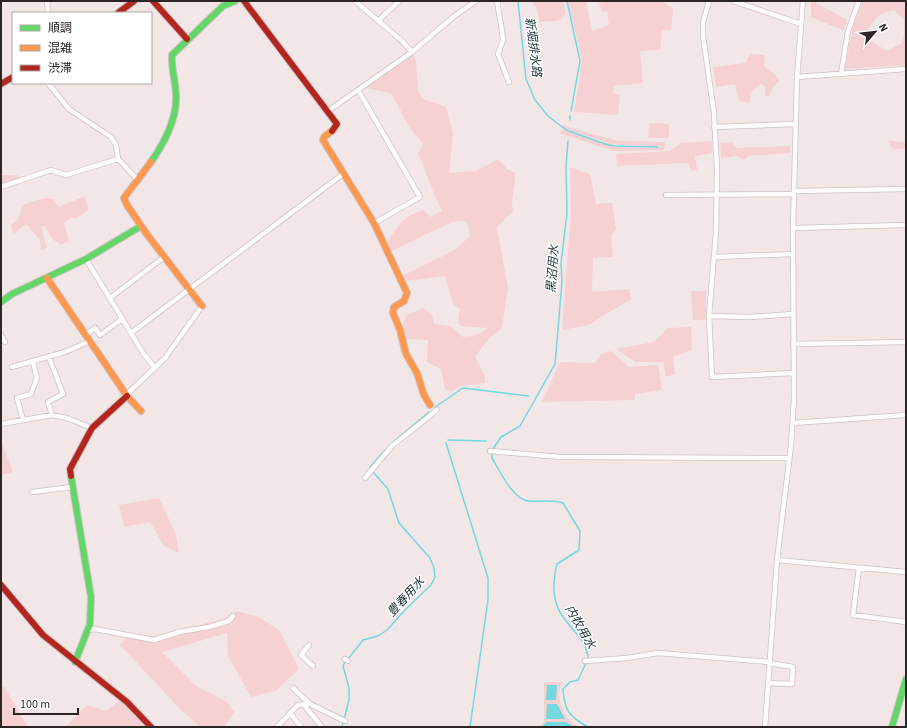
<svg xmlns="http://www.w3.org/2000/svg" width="907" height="728" font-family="'Source Sans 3','Noto Sans JP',sans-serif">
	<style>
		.green { fill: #f6d1d3; fill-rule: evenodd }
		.water { fill: #73d8e0 }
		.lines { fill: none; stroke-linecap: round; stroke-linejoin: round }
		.stream { stroke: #73d8e0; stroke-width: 1.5 }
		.street-casing { stroke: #cec4c4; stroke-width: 6 }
		.fast-casing { stroke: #cec4c4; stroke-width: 8 }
		.slow-casing { stroke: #cec4c4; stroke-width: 8 }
		.jam-casing { stroke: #cec4c4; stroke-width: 8 }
		.street { stroke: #fdfbfb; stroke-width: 4.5 }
		.fast { stroke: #63d668; stroke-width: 6 }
		.slow { stroke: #ff974d; stroke-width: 6 }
		.jam { stroke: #b3261e; stroke-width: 6 }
		.labels { text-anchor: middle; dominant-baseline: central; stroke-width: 3; stroke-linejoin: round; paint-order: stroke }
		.water-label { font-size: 12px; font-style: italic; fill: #21393b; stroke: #fff }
	</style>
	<rect width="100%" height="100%" fill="#f3e6e6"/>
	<path class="green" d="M531,1H563L566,14L558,21L540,22L536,7Z
		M568,1H586L592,31L609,25L607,11L602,12L599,3L606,1H664V3L673,8L671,30L662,31L660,50L640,51L643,83L613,86L614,93L620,95L618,115L574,112L582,61Z
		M863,1H906V65L845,69L853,26ZM894,10L904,20V34L902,43L887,51L871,41L867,30C878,16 876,15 894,10Z
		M811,2L817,3L847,20L844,31L811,17Z
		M412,52L416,62L418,91L424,99L446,107L453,133L449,173L476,171L498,159L507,169L515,173C516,188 510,196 513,211L497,227L508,289L502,327L486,342L475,357L485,376V383L460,386L451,392L445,389L441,369L427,362L428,340L402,339V325L407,315L423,308L432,314L434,324L450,326L463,337C473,336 480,335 487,328L461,326L458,322L460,309L453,304L445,276L406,281L402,276L455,250L470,236L467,221L452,222L390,252L388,242C398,225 403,216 423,210L430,217L442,211C432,192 427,173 418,154L423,144L410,128L391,93L361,87Z
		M750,54L765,55L764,66L775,75L780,81L773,87L769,97L765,95V87L762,84C753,87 751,94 749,103L739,101L735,84L716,87L713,67L746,63Z
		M649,123L669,124V138H648Z
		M563,124L567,127L618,141L666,142L663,150L613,151L560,133L561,130L616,147L659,148L660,146L610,144L565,129L562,127Z
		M712,141V153L695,156L697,170L691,171L689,163L617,166L616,154L670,151L681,143Z
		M888,141L906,142V149H893Z
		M732,142L736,148L790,146V153L749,156L744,160L736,156L721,158L720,143Z
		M570,167L590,174L596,204L612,203L616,229L611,237L613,257L593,258L592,292L629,289L631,299L588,325L562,330L571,212Z
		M1,175H17L20,178L1,185Z
		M84,197L89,209L77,218H71L64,223L69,241L61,245L51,238L45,226H41L47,248L41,250L40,240L26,224L13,234L11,224C20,221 20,214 22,205L45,198L54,199L58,207Z
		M691,291H706V320H693Z
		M691,327L692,350L673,357L675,374L666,377L663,362H636L616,349L654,342L668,328Z
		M611,351L629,367L658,365L662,390L635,394V400L542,402L560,362L595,363L601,354Z
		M1,441L13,472L1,475Z
		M159,498L176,535L179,553L164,546L150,522L124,527L119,505Z
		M237,611L259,617L279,630L299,669L277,690L251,697L228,656L227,633L162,652L195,685L227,702L234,712L224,727L199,726L182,711L120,645L128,636L147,638L223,619Z
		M544,682H563C553,698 564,718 578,727H540L544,721Z
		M1,687H4L28,727H1Z
		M119,701L136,714L147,727H65L87,705L106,711Z"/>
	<path class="water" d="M547,685H557L556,700H546Z
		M547,704H557L565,719H546Z
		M546,722H566L574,727H542Z"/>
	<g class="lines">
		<path class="stream" d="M518,1L526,79L535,100L548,116L566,130L605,144L615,146L658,147
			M567,1L580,61L571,111
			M570,120V116
			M435,407L463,388L529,396
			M448,440L486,441
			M393,442L429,412
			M446,443L488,578V600L470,727
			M493,449L501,437L520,426L555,364L562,282L561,263L567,213L566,166L568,141
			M492,454V458C499,470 514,501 529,501C541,502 552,499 563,503L580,531L579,550L557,564C555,570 555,576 554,582C551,623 584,628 588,657
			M370,467L385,450
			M348,659L363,640L378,636L387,630L406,609L431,585L435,577L434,568L430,558L399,523L388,489L373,472
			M586,663L578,680L570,682L563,689C564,711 570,717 588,727
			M342,727L349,700V688L343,666L345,662"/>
		<defs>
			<path id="street" d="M47,1L48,13
				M355,1L401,40L412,52
				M497,1L502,31L503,40L498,54L509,82
				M709,1L703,23V36L714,113L717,169L716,232L709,316L712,377L794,373
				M733,1L801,24
				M378,21L399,1
				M841,74L848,31L859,1
				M797,77L906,69
				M48,83L69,109L111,137L116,145L118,159L138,180
				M358,90L420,197L374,223
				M328,111L412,52L453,17L476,1
				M714,127L795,124
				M1,187L45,172L51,170L66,175L118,159
				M794,191L906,189
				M666,195L794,194
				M793,228L906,225
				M715,257L793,254
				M86,259L143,353L155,368
				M110,298L164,257
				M709,316L751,317L793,314
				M131,333L343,174
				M1,335L5,342
				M85,335L95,328L100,335L122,319
				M793,344L906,342
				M49,357L63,394L48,402L52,415
				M12,367L65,352L90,341
				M126,395L165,358L202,306
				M23,420L17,398L31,394L37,378L33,362
				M793,423L906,415
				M1,424L52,415L67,418L92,428
				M490,451L561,457L789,458
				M365,478L392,446L437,410
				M32,492L72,487
				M777,560L906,572
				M859,568L853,615L906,622
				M88,630L95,629L154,640L179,632L209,627L229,621L233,616
				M309,645L301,655L313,666
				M345,659L348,661
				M585,661L627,658L658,653L769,662
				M768,683L792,684L793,667L769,663
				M293,688L310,704
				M303,704L322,727
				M290,713L301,727
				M277,727L298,705L310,704L345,721
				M765,727L777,560L791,445L794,399L793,228L797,77L803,1"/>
			<path id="fast" d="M151,162C164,143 177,120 176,96C176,82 171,69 172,55L223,6L235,1
				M1,302L12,294L86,259L141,226
				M71,476L91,597L90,624L75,662
				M892,727L906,679"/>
			<path id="slow" d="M332,131L324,137L323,140L374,223L407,293L404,301L394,307L393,313L400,330L406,354L417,373L424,395L430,405
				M151,162L124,198L127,205L146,233L202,306
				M47,278L127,396L141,411"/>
			<path id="jam" d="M153,1L187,39
				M244,1L337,124L332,131
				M118,13L134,1
				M1,84L13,77
				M71,476L70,469L92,428L127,396
				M1,585L43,635L127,702L151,727"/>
		</defs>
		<use href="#street" class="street-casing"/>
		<use href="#fast" class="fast-casing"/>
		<use href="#slow" class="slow-casing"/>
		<use href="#jam" class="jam-casing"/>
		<use href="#street" class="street"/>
		<use href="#fast" class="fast"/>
		<use href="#slow" class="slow"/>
		<use href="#jam" class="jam"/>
	</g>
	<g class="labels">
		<g class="water-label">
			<text transform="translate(533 47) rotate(83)">新堀排水路</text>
			<text transform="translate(553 269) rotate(-86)">黒沼用水</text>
			<text transform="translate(406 597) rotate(-47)">豊春用水</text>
			<text transform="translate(580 627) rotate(60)">内牧用水</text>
		</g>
	</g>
	<rect width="907" height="728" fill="none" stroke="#2d2424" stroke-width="4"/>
	<rect x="12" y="12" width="140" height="72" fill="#ffffff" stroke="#aba7a7"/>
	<rect x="20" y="25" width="20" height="6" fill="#63d668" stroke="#aba7a7"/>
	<text x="48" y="32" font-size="12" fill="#2d2424">順調</text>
	<rect x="20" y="45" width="20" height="6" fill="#ff974d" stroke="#aba7a7"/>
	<text x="48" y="52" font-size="12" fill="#2d2424">混雑</text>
	<rect x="20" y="65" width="20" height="6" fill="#b3261e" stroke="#aba7a7"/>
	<text x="48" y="72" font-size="12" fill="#2d2424">渋滞</text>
	<g transform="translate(875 32) rotate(62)" stroke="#ffffff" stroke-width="3" paint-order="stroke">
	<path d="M0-3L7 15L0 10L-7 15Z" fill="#2d2424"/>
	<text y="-6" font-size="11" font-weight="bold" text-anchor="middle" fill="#2d2424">N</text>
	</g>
	<path d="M14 708v6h64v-6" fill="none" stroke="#2d2424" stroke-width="2"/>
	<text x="20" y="708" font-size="12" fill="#2d2424" stroke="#ffffff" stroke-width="3" paint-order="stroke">100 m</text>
</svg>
